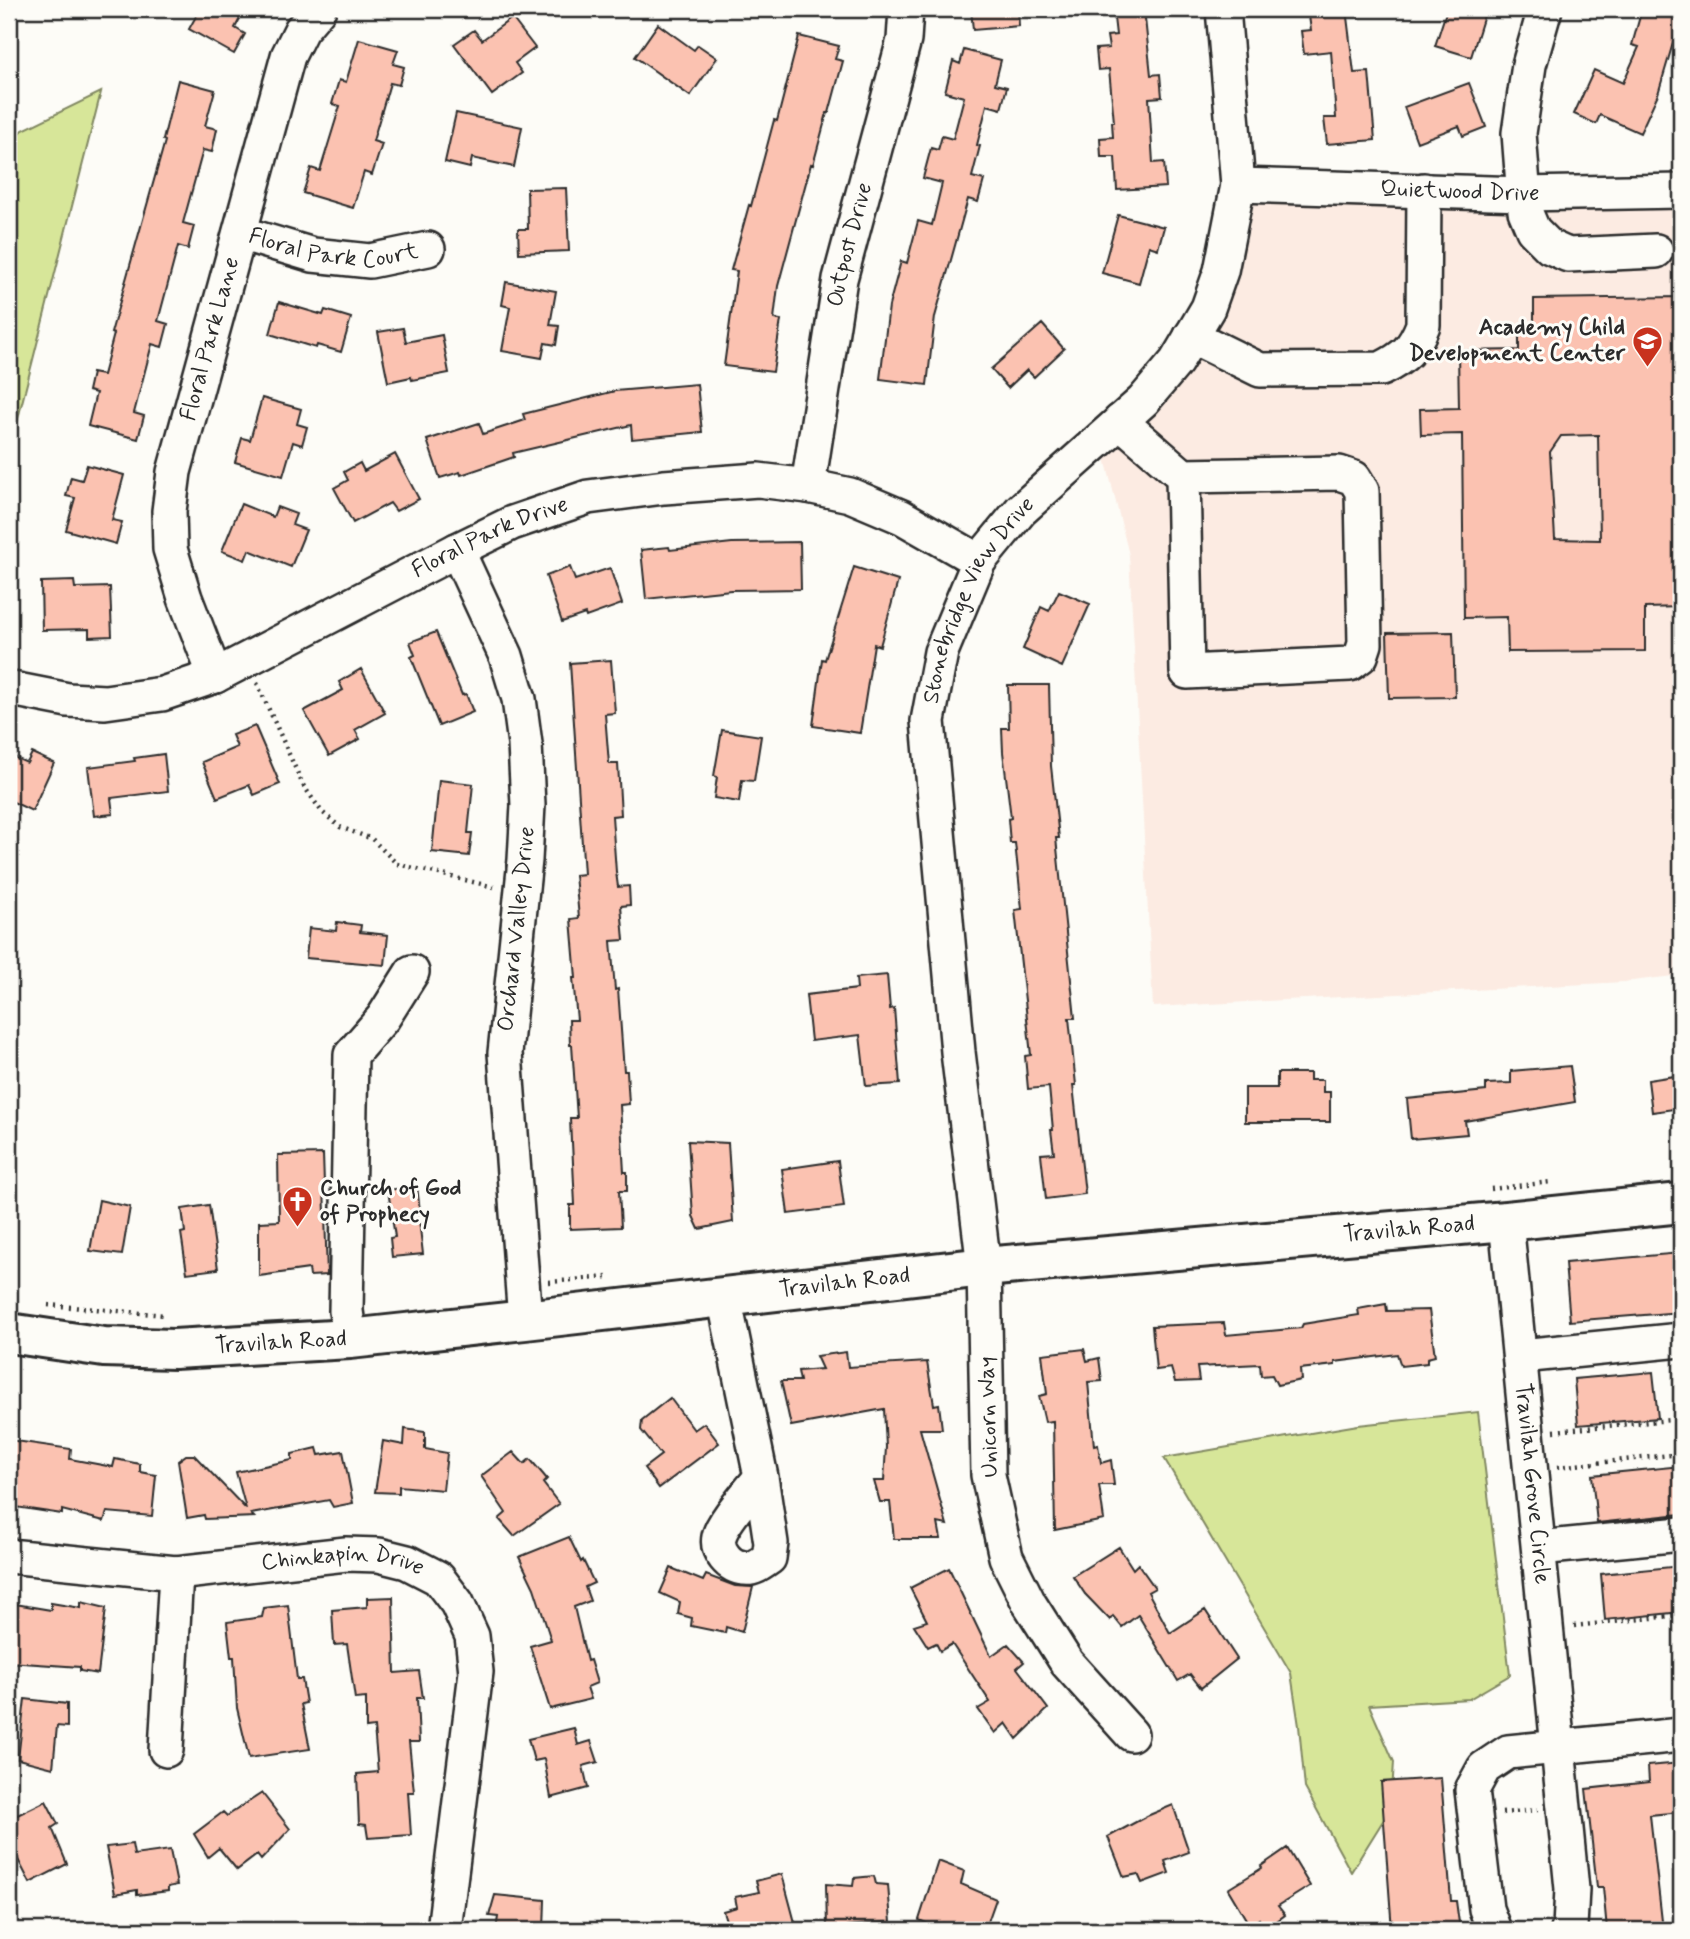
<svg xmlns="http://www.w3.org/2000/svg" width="1690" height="1939" font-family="Mynerve,sans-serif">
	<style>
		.built { fill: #fcebe2 }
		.green { fill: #d7e699; stroke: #818862; stroke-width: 2 }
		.building { fill: #fbc2b1; stroke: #2b2b2b; stroke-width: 2; fill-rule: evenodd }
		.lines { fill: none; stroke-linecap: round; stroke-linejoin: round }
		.minor-casing { stroke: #2b2b2b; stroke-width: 38 }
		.major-casing { stroke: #2b2b2b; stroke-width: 44 }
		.path { stroke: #2b2b2b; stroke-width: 4.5; stroke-dasharray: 2 5; stroke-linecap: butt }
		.minor { stroke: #fdfcf7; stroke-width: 33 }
		.major { stroke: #fdfcf7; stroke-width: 38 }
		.labels { text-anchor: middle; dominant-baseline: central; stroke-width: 6; stroke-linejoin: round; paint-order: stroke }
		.street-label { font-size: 23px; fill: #2b2b2b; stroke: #fdfcf7 }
		.poi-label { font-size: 23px; font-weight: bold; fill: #2b2b2b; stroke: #fdfcf7; text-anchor: end }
	</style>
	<rect width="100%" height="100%" fill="#fdfcf7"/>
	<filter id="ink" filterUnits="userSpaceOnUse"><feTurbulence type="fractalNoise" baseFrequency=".0143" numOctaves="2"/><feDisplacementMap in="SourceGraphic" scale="14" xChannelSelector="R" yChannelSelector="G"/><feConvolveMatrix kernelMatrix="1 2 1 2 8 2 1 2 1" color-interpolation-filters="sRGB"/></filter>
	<g filter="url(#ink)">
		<path class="built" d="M1238,185L1681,191V975L1624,982L1153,1007L1129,555L1100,438L1176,362Z"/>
		<path class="green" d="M101,92L9,454V143L23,130Z
			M1478,1412L1510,1675L1469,1699L1369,1705L1394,1762L1391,1808L1351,1872L1305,1788L1299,1726L1291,1673L1164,1458L1358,1425Z"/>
		<path class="building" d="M200,9H245L235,28L245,34L234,54L189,29Z
			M971,9H1018L1019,26L973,30Z
			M1113,9H1144L1151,75L1160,74L1162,97L1149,98L1153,163L1164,162L1166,187L1117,190L1115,157H1101L1100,138L1113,137L1112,122H1114L1109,69L1098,70L1096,49L1109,48L1107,36L1116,35Z
			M1308,9H1346L1354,73L1369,72L1375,140L1327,144L1324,118H1336L1331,51L1304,54L1301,31L1311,30Z
			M1447,9H1486L1471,57L1435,46Z
			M1642,9H1681V16L1658,94L1640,133L1600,115L1596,124L1574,114L1594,70L1623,83L1639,47L1632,45Z
			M512,18L535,48L515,63L522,73L492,95L454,44L474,30L482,40Z
			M658,24L694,50L698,45L717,58L690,96L635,57Z
			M799,36L839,46L835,59L843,61L829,113H827L813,165L811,164L778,286L774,319L781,320L773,372L724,366L737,271L731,270L749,205L751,206L774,120L777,121Z
			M359,39L398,50L393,64L404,67L399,85L390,83L373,141L382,144L372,175L364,172L353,208L303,193L311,168L320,171L340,106L332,104L339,80L346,82Z
			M964,50L1001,60L995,84L1007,87L1001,109L987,105L977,145L980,146L972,177L984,180L978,202L968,199L935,317L927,385L880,379L889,306L901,261L907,263L918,221L932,225L942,183L923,178L931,148L938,150L942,136L953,139L964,97L945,92L953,61L960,64Z
			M178,80L215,90L205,126L217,129L212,152L203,150L183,223L194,226L188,249L178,246L158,321L168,324L162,347L152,344L134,413L144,416L138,439L88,426L96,393L88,391L92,373L103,375L114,334L111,333L165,141L163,140Z
			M1469,83L1486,127L1463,136L1459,126L1417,142L1404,107Z
			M456,113L522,127L514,167L472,158L470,168L445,162Z
			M566,188L569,251L519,253L518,229H528L527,189Z
			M1118,215L1164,227L1158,249L1149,246L1139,283L1102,273Z
			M506,282L556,291L550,325L559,326L556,345L545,343L542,358L502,351L510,307L502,305Z
			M1681,297V607L1645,608V651L1508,652L1507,617L1464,618L1462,434L1421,435L1420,409L1459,408L1458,351L1519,350V331H1534V299ZM1598,435L1600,540L1555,539L1550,452L1561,436Z
			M279,302L323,315L325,310L351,318L341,352L317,345L316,348L270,334Z
			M1042,324L1064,349L1034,377L1027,370L1008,388L991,369Z
			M403,328L406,342L442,335L449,373L412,380L411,377L388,382L378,332Z
			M697,384L702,432L632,439L631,425L513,453L514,457L461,475L460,472L440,478L427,440L479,423L483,434L525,420L523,414L615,391Z
			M262,398L301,409L297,424L307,427L302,445L293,442L283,476L235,462L242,438L250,440Z
			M395,454L419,499L396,511L390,503L353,523L334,488L348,480L344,472L360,463L364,471Z
			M87,465L124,475L112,520L122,522L116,544L66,530L75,498L66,496L71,477L82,480Z
			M241,504L273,517L277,507L296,514L292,525L306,530L291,567L249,550L245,560L222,551Z
			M800,542L801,589L731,590L646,599L641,550L669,547L670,550L732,543Z
			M570,567L575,580L610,568L622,604L586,617L585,614L562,622L546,576Z
			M854,567L898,581L880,646L874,644L860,733L813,726L822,659L825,660Z
			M74,581L75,588L110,587L112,636L89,637V629L42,630L41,582Z
			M1059,591L1090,604L1062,667L1023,649L1041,607L1049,611Z
			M436,632L462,695L466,694L473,712L439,726L411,657L415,655L410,642Z
			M1453,632L1455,697L1389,698L1387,633Z
			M611,660L615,713L605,714L609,764H618L621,815L612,816L616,872L618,887L629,886L630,905L621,906L624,940L611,941L615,990L618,989L624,1071H627L629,1104L620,1105L624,1172H627V1191H619L621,1227L570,1229V1205H575L572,1142H571L570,1118H577L572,1045H570L569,1020H577L573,978H576L571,919L579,918L575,875L584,874L570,663Z
			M361,669L385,713L355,730L360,739L329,756L304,711L343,690L339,682Z
			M1008,685H1049L1051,766L1059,838H1056L1075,1018H1069L1076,1085H1073L1085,1194L1046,1199L1041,1154L1054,1153L1051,1130H1053L1049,1087L1028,1089L1025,1056L1031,1055L1015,910L1022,909L1015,843H1010L1008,819L1011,818L1003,752L1002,728H1009Z
			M255,726L280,784L254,795L249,785L217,798L202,762L237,747L232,735Z
			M722,730L761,736L754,781L742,780L739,802L714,798L717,777L714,776Z
			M32,753L54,763L32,811L9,800V755L27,763Z
			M164,754L168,791L111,798L113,814L94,816L88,767L135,761L134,758Z
			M439,780L473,784L468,833H472L469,856L432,852Z
			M337,922L361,925L360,932L388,935L385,965L306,958L309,928L336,931Z
			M887,975L890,1009L894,1008L900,1084L866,1086L860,1035L811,1041L806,995L857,989L856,978Z
			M1570,1066L1575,1102L1465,1121L1467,1134L1411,1139L1407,1099L1486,1091V1084L1511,1083V1071Z
			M1277,1073H1310V1080H1323V1092H1330V1122H1245V1088H1277Z
			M1681,1075V1108L1652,1112L1648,1080Z
			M688,1141L728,1143L733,1222L699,1229L693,1216Z
			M323,1154L327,1275L310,1276L309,1269L259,1276V1222L279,1221L278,1155Z
			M838,1161L844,1207L788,1214L782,1169Z
			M417,1186L420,1211H418L423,1254L392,1257L390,1238L395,1237L388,1190Z
			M99,1200L130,1207L122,1255L90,1251Z
			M209,1205L218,1269L187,1273L181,1233L185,1232L182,1209Z
			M1681,1253V1312L1570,1321L1565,1263Z
			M1386,1304L1387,1311L1429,1310L1435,1356L1427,1358V1363L1401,1366L1397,1354L1335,1362V1365L1300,1369L1301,1380L1277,1385L1272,1375L1261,1376L1260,1364L1197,1367L1199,1381L1175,1382L1171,1368L1156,1370L1152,1326L1224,1323L1226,1335L1301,1328L1303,1324L1359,1315L1358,1309Z
			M1084,1349L1087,1361L1099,1358L1102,1381L1088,1382L1094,1446L1098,1445L1101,1463L1111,1460L1114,1485H1099L1104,1520L1055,1530L1053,1421L1045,1422L1039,1396L1047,1394L1042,1354Z
			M846,1352L848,1367L927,1362L934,1405L939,1404L942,1429H920L947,1525L938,1523L941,1539H894L890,1502H880L874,1481H884L886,1447L884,1409L791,1426L781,1381H800L798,1371L822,1369L816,1356Z
			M1653,1372L1658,1418L1578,1425L1574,1379Z
			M670,1398L694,1430L704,1423L719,1443L659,1488L644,1468L661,1455L641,1430L642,1420Z
			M405,1429L425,1432V1449L447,1453L443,1490L399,1486V1493L375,1492L383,1441L404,1445Z
			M9,1440L71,1449L70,1459L113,1467L115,1459L140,1464V1472L156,1475L152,1516L107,1512L104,1521L62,1510V1514L9,1506Z
			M317,1448L319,1455L343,1451L353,1503L333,1507L329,1500L251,1514L254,1517L205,1519L204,1515L187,1518L178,1461L186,1455H194L246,1509L236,1472L292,1460V1454Z
			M513,1452L524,1464L530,1459L547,1479L543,1483L559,1504L514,1536L499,1519L506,1513L481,1476Z
			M1681,1466V1514L1597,1523L1592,1475Z
			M569,1537L581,1562L583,1560L594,1583L585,1587L590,1601L574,1607L587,1661L590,1660L597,1683L587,1687L591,1699L550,1709L530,1646L551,1640L534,1588L519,1557Z
			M1119,1547L1133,1569L1138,1564L1155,1588L1148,1592L1170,1633L1205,1610L1237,1659L1201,1688L1190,1674L1178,1681L1138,1615L1122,1627L1113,1616L1110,1620L1085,1594L1073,1576Z
			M1681,1566V1612L1605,1620L1601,1574Z
			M671,1568L703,1581L706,1575L735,1586L753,1587L742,1632L726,1627L725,1633L691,1626L692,1618L678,1614L680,1602L660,1593Z
			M949,1568L991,1656L1008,1644L1024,1662L1017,1668L1048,1709L1017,1739L1006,1723L995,1733L978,1709L990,1702L952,1644L940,1651L936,1643L928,1647L914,1625L927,1621L910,1588Z
			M393,1597L395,1673L419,1671L423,1698H417L419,1742H409L414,1792H408L411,1835L368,1838L366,1825L359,1824L357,1774L378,1772L374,1727L366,1728V1698L355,1699L347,1644L334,1645L332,1610L367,1607V1598Z
			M81,1602L106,1608L98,1674L80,1671V1667L9,1662V1603L51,1610V1603L81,1608Z
			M288,1605L297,1679H302L306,1703L301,1704L310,1749L249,1758L237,1708L234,1657H231L227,1622L262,1617L264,1608Z
			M25,1699L67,1704V1727L57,1726L53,1768L18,1759Z
			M574,1728L578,1745L591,1741L598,1762L583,1766L588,1788L551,1798L544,1759L534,1761L528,1739Z
			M1681,1763V1812L1650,1815L1663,1930H1607L1603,1887H1597L1586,1789L1649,1782L1648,1766Z
			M1441,1778L1451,1901H1456L1460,1930H1392L1381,1782Z
			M262,1793L290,1829L261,1860L257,1855L237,1870L219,1848L208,1857L194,1834L223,1812L227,1816Z
			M46,1801L58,1824L52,1828L67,1864L30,1883L9,1842V1819Z
			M1173,1805L1189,1852L1165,1861L1169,1873L1142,1883L1138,1874L1124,1877L1108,1837L1147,1816Z
			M132,1844L134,1855L170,1850L177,1885L168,1887V1891L137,1895V1890L115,1894L106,1847Z
			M1287,1848L1310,1886L1278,1906L1285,1915L1266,1929L1259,1919L1250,1926L1228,1889L1262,1868L1261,1866Z
			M938,1861L964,1871L961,1884L996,1899L985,1930H961L943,1923L940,1929L919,1920Z
			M782,1874L797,1930H729L723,1911L737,1907L735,1897L759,1892L756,1881Z
			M874,1876L876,1884L888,1885L891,1922L848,1926V1930L827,1928L826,1884L853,1886L854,1878Z
			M495,1895L545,1900L544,1930H496L498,1917L489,1916Z"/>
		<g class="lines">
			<defs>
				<g id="minor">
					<path d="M1545,9L1529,65L1519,133L1525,211L1533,230L1550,247L1568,255L1656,251"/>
					<path id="s1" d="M1238,185L1523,194L1681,191"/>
					<path id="s2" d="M240,233L313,255L370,261L428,249"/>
					<path d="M1191,336L1260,370L1381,369C1405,357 1413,350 1423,325L1424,190"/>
					<path d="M1120,421L1183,476L1187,672L1350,664L1361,656L1365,644L1362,491L1354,478L1339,473L1183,476"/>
					<path id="s3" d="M808,486L840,279L904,40L906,9"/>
					<path d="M457,550L506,656L519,699L525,744L528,805L525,860L505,1053L525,1320"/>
					<path id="s4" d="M215,676L185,598L170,549L169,511L174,472L288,56L301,30L319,9"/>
					<path id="s5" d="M12,689L68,700L105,702L162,694L215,676L457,550L512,523L588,497L664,487L758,480L808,486L850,495L902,517L979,561"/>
					<path id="s6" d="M1506,1221L1572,1889L1570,1927L1568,1930"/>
					<path d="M724,1297L761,1477L771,1543L769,1558C762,1563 753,1570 744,1568C729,1567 716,1551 719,1537C722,1522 751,1490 761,1477"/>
					<path d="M350,1339L346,1311L351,1055L383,1018L412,972"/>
					<path d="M1521,1356L1681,1340"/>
					<path d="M1539,1548L1681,1534"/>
					<path id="s7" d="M9,1556L176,1573L346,1554L379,1555L407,1562L438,1578L457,1603L472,1636L476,1672L444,1930"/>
					<path id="s8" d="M1131,1734L1067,1663L1029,1603L1006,1557L988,1475L984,1267L958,1052L928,721L941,652L979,561L1021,510L1143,401L1176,362L1208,308L1221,271L1238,185L1223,9"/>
					<path d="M166,1750L176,1573"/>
					<path d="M1494,1930L1486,1909L1472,1790L1484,1768L1508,1752L1681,1735"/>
				</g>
				<g id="major">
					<path id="s9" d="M9,1333L104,1347L174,1349L350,1339L525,1320L984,1267L1506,1221L1681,1203"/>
				</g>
			</defs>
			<use href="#minor" class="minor-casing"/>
			<use href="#major" class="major-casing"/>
			<path class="path" d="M257,683L303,785L322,812L340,827L372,839L397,864L494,887
				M1491,1189L1551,1182
				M549,1282L607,1277
				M48,1305L165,1315
				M1554,1431L1681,1419
				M1557,1467L1681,1454
				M1574,1626L1681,1615
				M1502,1813L1538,1810"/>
			<use href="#minor" class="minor"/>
			<use href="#major" class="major"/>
		</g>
	</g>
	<defs>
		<symbol id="school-pin" viewBox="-11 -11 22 30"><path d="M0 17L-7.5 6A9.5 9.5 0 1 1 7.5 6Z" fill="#c8321e" stroke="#fdfcf7"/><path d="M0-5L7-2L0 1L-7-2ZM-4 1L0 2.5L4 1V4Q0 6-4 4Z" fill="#fff"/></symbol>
		<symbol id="church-pin" viewBox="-11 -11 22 30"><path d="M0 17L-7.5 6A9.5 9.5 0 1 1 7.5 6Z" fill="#c8321e" stroke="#fdfcf7"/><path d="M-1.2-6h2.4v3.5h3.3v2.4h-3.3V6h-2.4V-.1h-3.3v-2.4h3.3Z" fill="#fff"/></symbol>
	</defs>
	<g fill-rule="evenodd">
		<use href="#school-pin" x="1630" y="324" width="35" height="47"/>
		<use href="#church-pin" x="280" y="1184" width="35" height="47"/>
	</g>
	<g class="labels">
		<g class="street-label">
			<text stroke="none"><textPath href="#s1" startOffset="222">Quietwood Drive</textPath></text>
			<text stroke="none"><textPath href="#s2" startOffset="96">Floral Park Court</textPath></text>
			<text stroke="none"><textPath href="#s3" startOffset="245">Outpost Drive</textPath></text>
			<text stroke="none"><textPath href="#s4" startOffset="350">Floral Park Lane</textPath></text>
			<text stroke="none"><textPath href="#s5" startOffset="516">Floral Park Drive</textPath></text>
			<text stroke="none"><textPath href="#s8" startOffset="1192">Stonebridge View Drive</textPath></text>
			<text transform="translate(517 929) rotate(-84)">Orchard Valley Drive</text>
			<text stroke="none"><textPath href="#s9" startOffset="1407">Travilah Road</textPath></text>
			<text stroke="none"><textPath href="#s9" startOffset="840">Travilah Road</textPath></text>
			<text stroke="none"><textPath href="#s9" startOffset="273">Travilah Road</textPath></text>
			<text transform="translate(989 1417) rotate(-92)">Unicorn Way</text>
			<text stroke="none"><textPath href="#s6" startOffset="264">Travilah Grove Circle</textPath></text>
			<text stroke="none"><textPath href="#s7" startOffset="336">Chinkapin Drive</textPath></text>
		</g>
		<g class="poi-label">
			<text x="1625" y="328">Academy Child<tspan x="1625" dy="26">Development Center</tspan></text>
			<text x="320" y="1189" text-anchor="start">Church of God<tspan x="320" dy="26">of Prophecy</tspan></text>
		</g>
	</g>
	<rect width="1690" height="1939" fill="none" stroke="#fdfcf7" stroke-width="35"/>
	<rect x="18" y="18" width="1655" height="1904" fill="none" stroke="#2b2b2b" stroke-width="2.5" filter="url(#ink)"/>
</svg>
